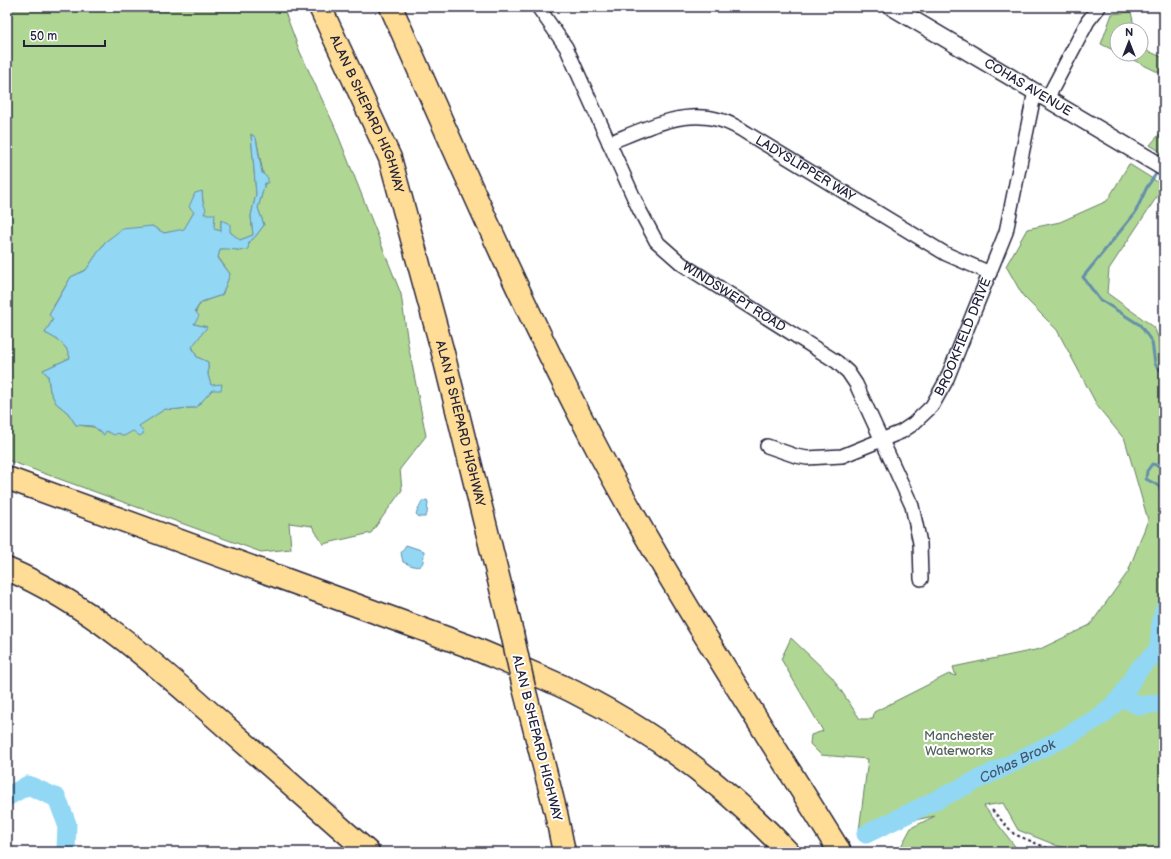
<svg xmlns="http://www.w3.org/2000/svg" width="1171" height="859" font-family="'Balsamiq Sans',sans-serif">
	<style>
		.green { fill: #afd793; stroke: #687c67; fill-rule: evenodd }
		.water { fill: #92d7f4; stroke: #658faa }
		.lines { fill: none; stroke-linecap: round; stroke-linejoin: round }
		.stream { stroke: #658faa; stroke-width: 3 }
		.river { stroke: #92d7f4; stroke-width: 19 }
		.minor-casing { stroke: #22223b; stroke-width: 16 }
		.tertiary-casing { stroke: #22223b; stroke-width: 19 }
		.motorway-casing { stroke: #22223b; stroke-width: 25 }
		.path { stroke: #22223b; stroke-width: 2; stroke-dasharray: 3 3; stroke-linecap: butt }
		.minor { stroke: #fff; stroke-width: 13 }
		.tertiary { stroke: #fff; stroke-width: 16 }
		.motorway { stroke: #ffdd96; stroke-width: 22 }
		.motorway-bridge-casing { stroke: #22223b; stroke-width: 25; stroke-linecap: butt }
		.motorway-bridge { stroke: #ffdd96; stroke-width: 22 }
		.labels { text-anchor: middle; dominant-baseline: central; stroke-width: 4; stroke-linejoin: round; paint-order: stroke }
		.street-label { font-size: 13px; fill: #22223b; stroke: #fff }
		.park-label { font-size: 13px; fill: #53615a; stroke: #fff }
		.water-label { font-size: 14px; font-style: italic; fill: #445872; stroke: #fff }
	</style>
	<rect width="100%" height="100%" fill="#fff"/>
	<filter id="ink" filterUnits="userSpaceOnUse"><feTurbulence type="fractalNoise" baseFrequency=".025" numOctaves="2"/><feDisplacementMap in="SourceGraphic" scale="8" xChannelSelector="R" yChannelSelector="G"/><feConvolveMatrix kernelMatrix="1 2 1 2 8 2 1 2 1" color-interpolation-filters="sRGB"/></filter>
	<g filter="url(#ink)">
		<path class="green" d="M7,7H283L300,52L334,125L401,294L408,344L426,436L400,469L402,490L371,533L323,544L312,526L289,523L291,549L261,552L7,460ZM251,134L256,138L265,183L258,208L264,225L255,237L241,251L230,248L220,249L218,257L230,274L222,295C202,302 196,301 194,324L207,327L192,346L197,357L208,362V375L212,390L196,408C185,407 175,411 165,409L124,435C109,430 92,426 76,425L68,413L56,403L50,391L48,376L43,370L70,358C67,344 57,339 45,333L53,319L49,314L71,277L86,270L105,242L152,226L164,233L184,230L194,212L202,191L204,214L213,229L221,231V220L230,232L240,240L253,235L251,216L256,194Z
			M1131,12L1135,30H1117V52L1101,44L1112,14Z
			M1141,48L1164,58V75L1121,54H1141Z
			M1164,129V154L1150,145Z
			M1129,164L1164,186L1109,269L1107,293L1154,327L1164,352V852H1082L1058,846L1018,830L1003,803L984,806L1017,849V852H898L911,828L935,816L859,831L868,759L821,755L810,744L811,735L823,731L781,659L791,638L832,677L860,719H873L874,712L949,674L956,676L953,667L1040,649L1090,625L1128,572L1148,520L1125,440L1098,407L1057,330L1023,296L1006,266L1027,229L1060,222L1107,201Z"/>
		<path class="water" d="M251,134L256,138L262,173L268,178V183H265L258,208L264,225L255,237L249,242L248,249C238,252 230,248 220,249L218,258L230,274L222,295L201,302L195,311L199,316L194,324L207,327L192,347L197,357L208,362V375L211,385L222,384L221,390H212L196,408C185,407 175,411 165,409L139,426L144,433L140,436L133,431L124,436L118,433L114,435L106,431L104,435L93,426L76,425L68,413L56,403L50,391L48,376L43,370L70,358C67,344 57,339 45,333L53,319L49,315L71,277L86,270L105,242L122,229L152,226L164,233L184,229L194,212L189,207L195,193L202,191L203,203L206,209L204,214H215L214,229L221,231V220L230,224V232L240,240L253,235L251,216L256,194Z
			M427,500L428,502L427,514L425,517H419L416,514L422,501Z
			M406,545L424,551C424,570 419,569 403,562L401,553Z"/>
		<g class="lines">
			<path class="stream" d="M1156,174L1147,187L1135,213L1083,277L1099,299L1140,325L1152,342L1155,364L1164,374
				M1164,405V419
				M1164,467L1152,464L1147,471L1146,479L1159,486L1164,501"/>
			<g class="river">
				<path d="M1121,697L1140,706L1164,702"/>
				<path d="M7,797L28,785L57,798L67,824L66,849L69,852"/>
				<path id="s1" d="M866,834L1066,737L1104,714L1121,697L1139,669L1159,649L1161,622L1164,610"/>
			</g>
			<defs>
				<g id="minor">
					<path id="s2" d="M538,7L566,47L639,209L656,241L682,264L837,362L848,372L856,384L912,506L920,543L921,579"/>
					<path d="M1047,99L1088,21L1099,7"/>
					<path id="s3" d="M609,143C644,129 682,109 720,120C731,123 741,129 750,135L946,254L990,273"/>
					<path id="s4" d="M767,446L796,456L807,458L842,456L901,432L913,424L932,406L946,381L1006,232L1035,91"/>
				</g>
				<g id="tertiary">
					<path id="s5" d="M892,7L1164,168"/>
				</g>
				<g id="motorway">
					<path id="s6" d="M320,7L390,158L443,353L512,633"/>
					<path d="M391,7C458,158 524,310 601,456C674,592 759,721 840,852"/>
					<path d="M7,478L471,647C506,662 541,676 574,692C654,732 727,787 788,852"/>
					<path d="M7,569C87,603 152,661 216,718C266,762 317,807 368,852"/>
					<path d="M524,688L556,813L564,852"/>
				</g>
			</defs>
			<use href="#minor" class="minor-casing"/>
			<use href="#tertiary" class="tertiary-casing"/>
			<use href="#motorway" class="motorway-casing"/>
			<path class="path" d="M992,810L1014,834L1047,848L1060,852"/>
			<use href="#minor" class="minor"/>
			<use href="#tertiary" class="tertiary"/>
			<use href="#motorway" class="motorway"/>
			<defs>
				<path id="motorway-bridge" d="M512,633L524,688"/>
			</defs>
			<use href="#motorway-bridge" class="motorway-bridge-casing"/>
			<use href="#motorway-bridge" class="motorway-bridge"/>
		</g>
	</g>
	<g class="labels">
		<g class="street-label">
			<text stroke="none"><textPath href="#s5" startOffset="158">COHAS AVENUE</textPath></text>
			<text stroke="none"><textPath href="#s6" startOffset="117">ALAN B SHEPARD HIGHWAY</textPath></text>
			<text stroke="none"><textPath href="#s3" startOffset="214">LADYSLIPPER WAY</textPath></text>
			<text stroke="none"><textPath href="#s2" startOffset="359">WINDSWEPT ROAD</textPath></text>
			<text stroke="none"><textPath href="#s4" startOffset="257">BROOKFIELD DRIVE</textPath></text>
			<text stroke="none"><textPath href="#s6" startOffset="441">ALAN B SHEPARD HIGHWAY</textPath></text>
			<text transform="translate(537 738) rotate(76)">ALAN B SHEPARD HIGHWAY</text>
		</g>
		<g class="park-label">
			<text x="959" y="736">Manchester<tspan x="959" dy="15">Waterworks</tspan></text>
		</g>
		<g class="water-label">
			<text stroke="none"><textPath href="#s1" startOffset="168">Cohas Brook</textPath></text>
		</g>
	</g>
	<rect width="1171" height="859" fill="none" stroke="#fff" stroke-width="24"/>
	<rect x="12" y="12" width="1147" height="835" fill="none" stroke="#22223b" stroke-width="1.5" filter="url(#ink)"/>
	<g transform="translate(1129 42)"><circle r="19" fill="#ffffff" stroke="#a7a7b1"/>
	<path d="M0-3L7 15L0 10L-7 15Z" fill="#22223b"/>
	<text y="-6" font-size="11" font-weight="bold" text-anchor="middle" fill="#22223b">N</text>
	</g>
	<path d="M24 40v6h81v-6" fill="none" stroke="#22223b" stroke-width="2"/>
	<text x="30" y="40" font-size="12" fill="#22223b" stroke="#ffffff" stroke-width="3" paint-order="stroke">50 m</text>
</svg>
